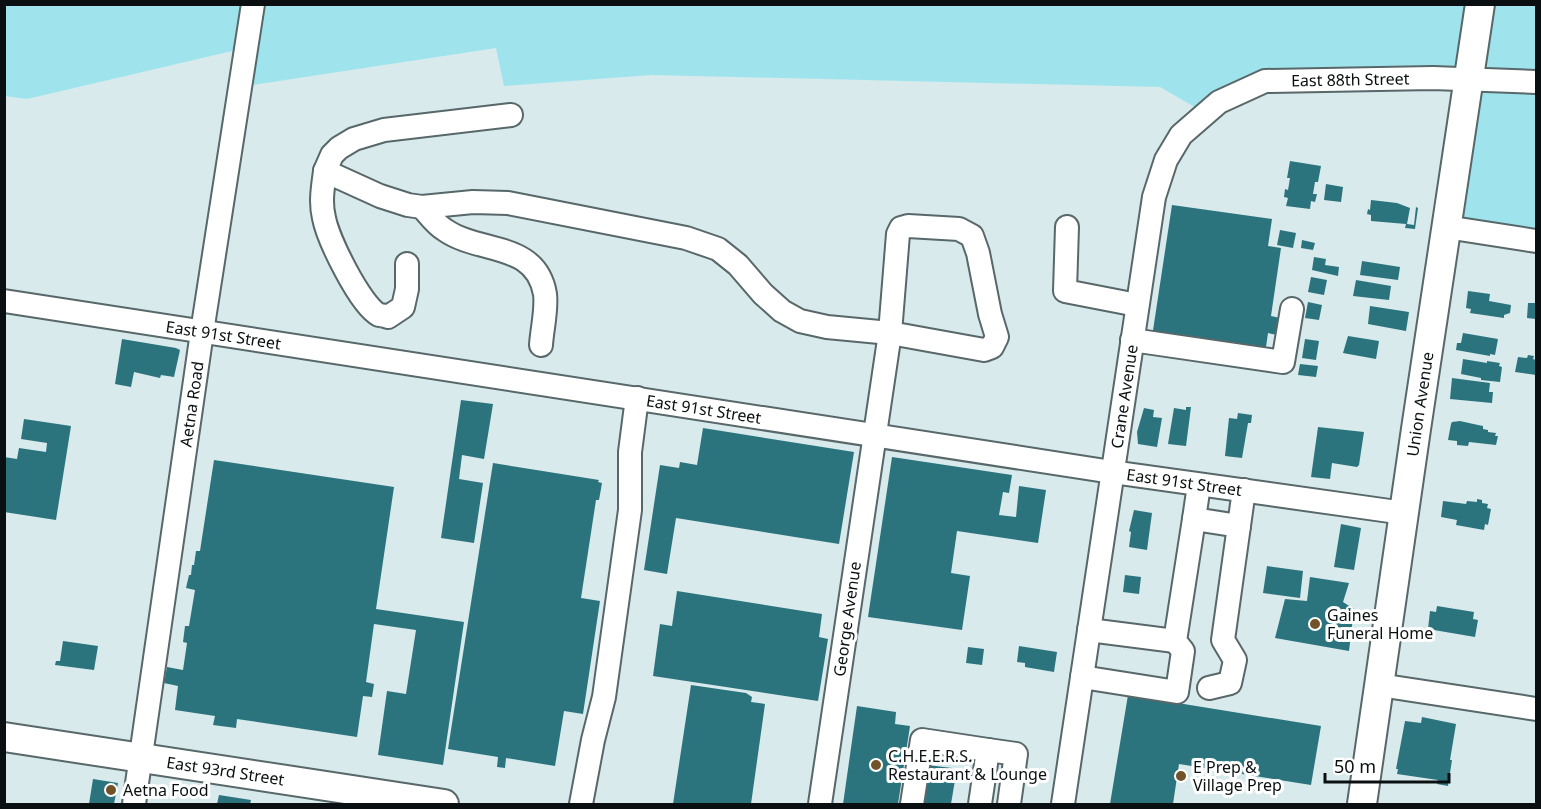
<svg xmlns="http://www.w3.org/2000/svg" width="1541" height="809" font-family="'Noto Sans',sans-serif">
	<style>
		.green { fill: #9fe4ed }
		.building { fill: #2b747d }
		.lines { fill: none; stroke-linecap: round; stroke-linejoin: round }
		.minor-casing { stroke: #586769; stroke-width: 26 }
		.major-casing { stroke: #586769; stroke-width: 32 }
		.minor { stroke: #fff; stroke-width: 22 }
		.major { stroke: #fff; stroke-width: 28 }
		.poi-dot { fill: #725228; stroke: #fff; stroke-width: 2 }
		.labels { text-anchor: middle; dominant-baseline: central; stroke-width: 6; stroke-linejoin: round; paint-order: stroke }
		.street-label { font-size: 16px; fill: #0a1011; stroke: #fff }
		.poi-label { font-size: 16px; fill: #0a1011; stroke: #fff; text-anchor: start }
	</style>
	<rect width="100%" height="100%" fill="#d8eaec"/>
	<path class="green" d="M5,5H1536V241L1446,227L1470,80L1265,81L1205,113L1160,87L651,75L504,86L496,48L240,87L245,48L27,99L5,96Z"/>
	<path class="building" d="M1290,161L1321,166L1318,182H1315L1313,194H1317L1315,202L1311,201L1310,209L1286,206L1288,198L1284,197L1285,189L1288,190L1290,178H1287Z
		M1326,184L1343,187L1341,202L1324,200Z
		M1371,200L1397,203L1410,208L1407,224L1414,225L1416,207L1418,208L1415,229L1405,228L1406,224L1371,221V215L1367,214L1368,209L1370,210Z
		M1172,205L1272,219L1268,246L1281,248L1271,316L1280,318L1277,335L1268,333L1265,354L1152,337Z
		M1280,230L1296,233L1293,248L1277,245Z
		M1302,240L1315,243L1313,250L1301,248Z
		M1314,257L1326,259L1325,265L1339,267L1338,276L1312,270Z
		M1362,261L1400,267L1398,280L1360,275Z
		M1311,277L1327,280L1324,295L1308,292Z
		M1356,280L1391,286L1389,300L1353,296Z
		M1468,291L1490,294L1489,301L1511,305L1510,313L1504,315V318L1470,313L1471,309L1466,308Z
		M1308,302L1322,305L1319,320L1305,318Z
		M1528,303H1536V319L1527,318Z
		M1370,306L1409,312L1406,331L1368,324Z
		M1463,333L1498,339L1495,355L1490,354V356L1456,350L1457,343H1461Z
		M1348,336L1379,341L1376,359L1343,353Z
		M122,339L176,348L180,350L174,377L161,375L160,378L134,372L131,387L115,384Z
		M1305,339L1319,341L1316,360L1302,358Z
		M1528,355L1534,356L1533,359L1536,360V375L1515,372L1518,357L1527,358Z
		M1463,359L1487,363V361L1500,363L1499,366L1502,367L1500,382L1481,380V378L1461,374Z
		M1300,364L1318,366L1316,377L1298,375Z
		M1452,378L1490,383L1489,392H1493L1492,403L1450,399Z
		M461,400L493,404L484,459L462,455L459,479L483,483L474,543L441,538Z
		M1186,407H1191L1186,446L1168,444L1174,408L1186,410Z
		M1144,408L1154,410L1153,417L1162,418L1157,447L1138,444L1137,432Z
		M1238,413L1252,415L1251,423H1248L1242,458L1225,456L1229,418L1237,419Z
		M24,419L71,426L56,520L4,512V457L17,459L19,448L46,452L47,443L21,439Z
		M1460,421L1478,425L1483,426V429L1488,430V432L1496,433L1495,436H1498L1496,445L1469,442L1468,446L1457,445V441L1448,440L1451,424L1452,422Z
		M1318,427L1364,432L1359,465L1357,467L1332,463L1330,479L1311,477Z
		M703,428L854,452L839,544L676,518L667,574L644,570L660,465L679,468L680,462L697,465Z
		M892,457L1012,475L1009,493L1003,492L999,515L1016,517L1019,486L1046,490L1038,543L957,531L951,573L970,576L962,630L868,617Z
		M214,460L394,487L376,609L464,622L443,765L378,755L387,691L406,694L416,630L374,624L366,682L374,684L372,697L363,696L357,737L237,719L236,728L213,725L215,716L175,710L178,686L164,683L167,667L183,670L187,643L183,642L185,626H189L195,590L186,588L189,575H191L192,565H194L196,551H200Z
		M493,463L599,480L598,482L602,483L599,500H596L581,598L600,601L583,714L564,711L555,766L506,758L505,768L497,767L498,757L448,749Z
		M1477,499L1482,500V503L1488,504L1487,508L1491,509L1488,525L1485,524L1484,530L1456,525L1457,520L1441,517L1443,501L1466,504L1467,501L1477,502Z
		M1134,510L1152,513L1147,550L1129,547L1131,532L1129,531Z
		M1341,524L1361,528L1354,570L1334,567Z
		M1267,566L1303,571L1300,598L1263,593Z
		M1125,575L1141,577L1139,594L1123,592Z
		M1310,577L1349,583L1343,602L1354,609L1349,651L1275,638L1285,599L1307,601Z
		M677,591L822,614L819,637L828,639L818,701L653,676L660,624L672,626Z
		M1437,606L1474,612L1473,619L1478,620L1475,637L1428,629L1430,611L1436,612Z
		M63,641L98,646L94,670L55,665L56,661H60Z
		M1019,646L1057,652L1054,672L1025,667V663L1017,662Z
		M968,647L984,649L982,665L966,663Z
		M691,685L746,693L752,697L751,702L765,704L751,804H673Z
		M1128,695L1321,726L1311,785L1179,764L1173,804H1110Z
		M857,706L896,712L895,724L910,726L898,804H843Z
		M1422,717L1456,724L1450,760H1452L1448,786L1437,784L1438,780L1397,774L1398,769H1396L1405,721L1421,723Z
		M927,765L952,768V773L956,774L951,804H918Z
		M93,779L118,783L114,804H89Z
		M219,795L251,800L250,804H217Z"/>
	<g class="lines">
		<defs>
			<g id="minor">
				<path d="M325,171L332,155L339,148L354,139L384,130L511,115"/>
				<path d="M422,207C429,215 436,225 445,230C479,254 536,241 545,294C547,310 542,329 541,345"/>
				<path d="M908,226L959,229L972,236L978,253L990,314L997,337L992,347L984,350L890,333L898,234L901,228Z"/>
				<path d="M1067,227L1065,291L1137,305"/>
				<path d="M1446,227L1536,241"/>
				<path d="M407,264V289L403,307L388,317C387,316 380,315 379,315C360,305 328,239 324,218C320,202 323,187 325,171L380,196L408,205L422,207L473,202L508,203L686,238L718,249L738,265L763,294L782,311L800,321L827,327L890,333L820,804"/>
				<path id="s1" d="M4,301L1112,472L1404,513"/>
				<path d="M1132,340L1283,362L1292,309"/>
				<path d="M1199,485L1194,519L1239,526"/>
				<path d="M1089,630L1175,641"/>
				<path d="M1082,677L1177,692L1183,651L1175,641L1194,519"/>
				<path d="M1379,685L1536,709"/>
				<path d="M1209,688L1230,683L1235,660L1223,640L1244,490"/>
				<path d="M988,750L1016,754L1009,804"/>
				<path id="s2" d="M134,804L202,332L253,4"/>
				<path d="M581,804L593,740L604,697L630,510V452L637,398"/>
				<path d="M912,804L922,740L988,750L980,804"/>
				<path id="s3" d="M1063,804L1154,197L1166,160L1181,135L1219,102L1265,81L1433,78L1536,82"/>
			</g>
			<g id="major">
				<path id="s4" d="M4,737L444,804"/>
				<path id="s5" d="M1362,804L1416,429L1480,4"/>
			</g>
		</defs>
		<use href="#minor" class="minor-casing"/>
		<use href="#major" class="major-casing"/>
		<use href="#minor" class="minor"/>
		<use href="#major" class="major"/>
	</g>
	<g class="poi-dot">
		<circle cx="1315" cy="624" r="6"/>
		<circle cx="876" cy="765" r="6"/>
		<circle cx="1181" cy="776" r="6"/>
		<circle cx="111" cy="790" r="6"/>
	</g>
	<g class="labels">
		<g class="street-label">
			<text stroke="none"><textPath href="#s3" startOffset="868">East 88th Street</textPath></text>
			<text stroke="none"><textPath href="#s1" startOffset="222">East 91st Street</textPath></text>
			<text stroke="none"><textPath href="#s3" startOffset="412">Crane Avenue</textPath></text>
			<text stroke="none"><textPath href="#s2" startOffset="404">Aetna Road</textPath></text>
			<text stroke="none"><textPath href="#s5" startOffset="404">Union Avenue</textPath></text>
			<text stroke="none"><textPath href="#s1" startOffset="708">East 91st Street</textPath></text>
			<text stroke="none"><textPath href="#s1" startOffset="1194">East 91st Street</textPath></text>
			<text transform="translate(847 619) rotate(-82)">George Avenue</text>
			<text stroke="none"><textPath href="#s4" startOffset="224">East 93rd Street</textPath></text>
		</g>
		<g class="poi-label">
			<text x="1327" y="615">Gaines<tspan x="1327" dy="18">Funeral Home</tspan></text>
			<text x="888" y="756">C.H.E.E.R.S.<tspan x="888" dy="18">Restaurant &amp; Lounge</tspan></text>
			<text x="1193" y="767">E Prep &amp;<tspan x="1193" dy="18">Village Prep</tspan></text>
			<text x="123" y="790">Aetna Food</text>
		</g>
	</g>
	<rect width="1541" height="809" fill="none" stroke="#0a1011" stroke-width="12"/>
	<path d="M1325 773v9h124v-9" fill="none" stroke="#0a1011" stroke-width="3"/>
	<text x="1334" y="773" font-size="18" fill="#0a1011" stroke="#ffffff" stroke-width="4.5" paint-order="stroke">50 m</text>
</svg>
